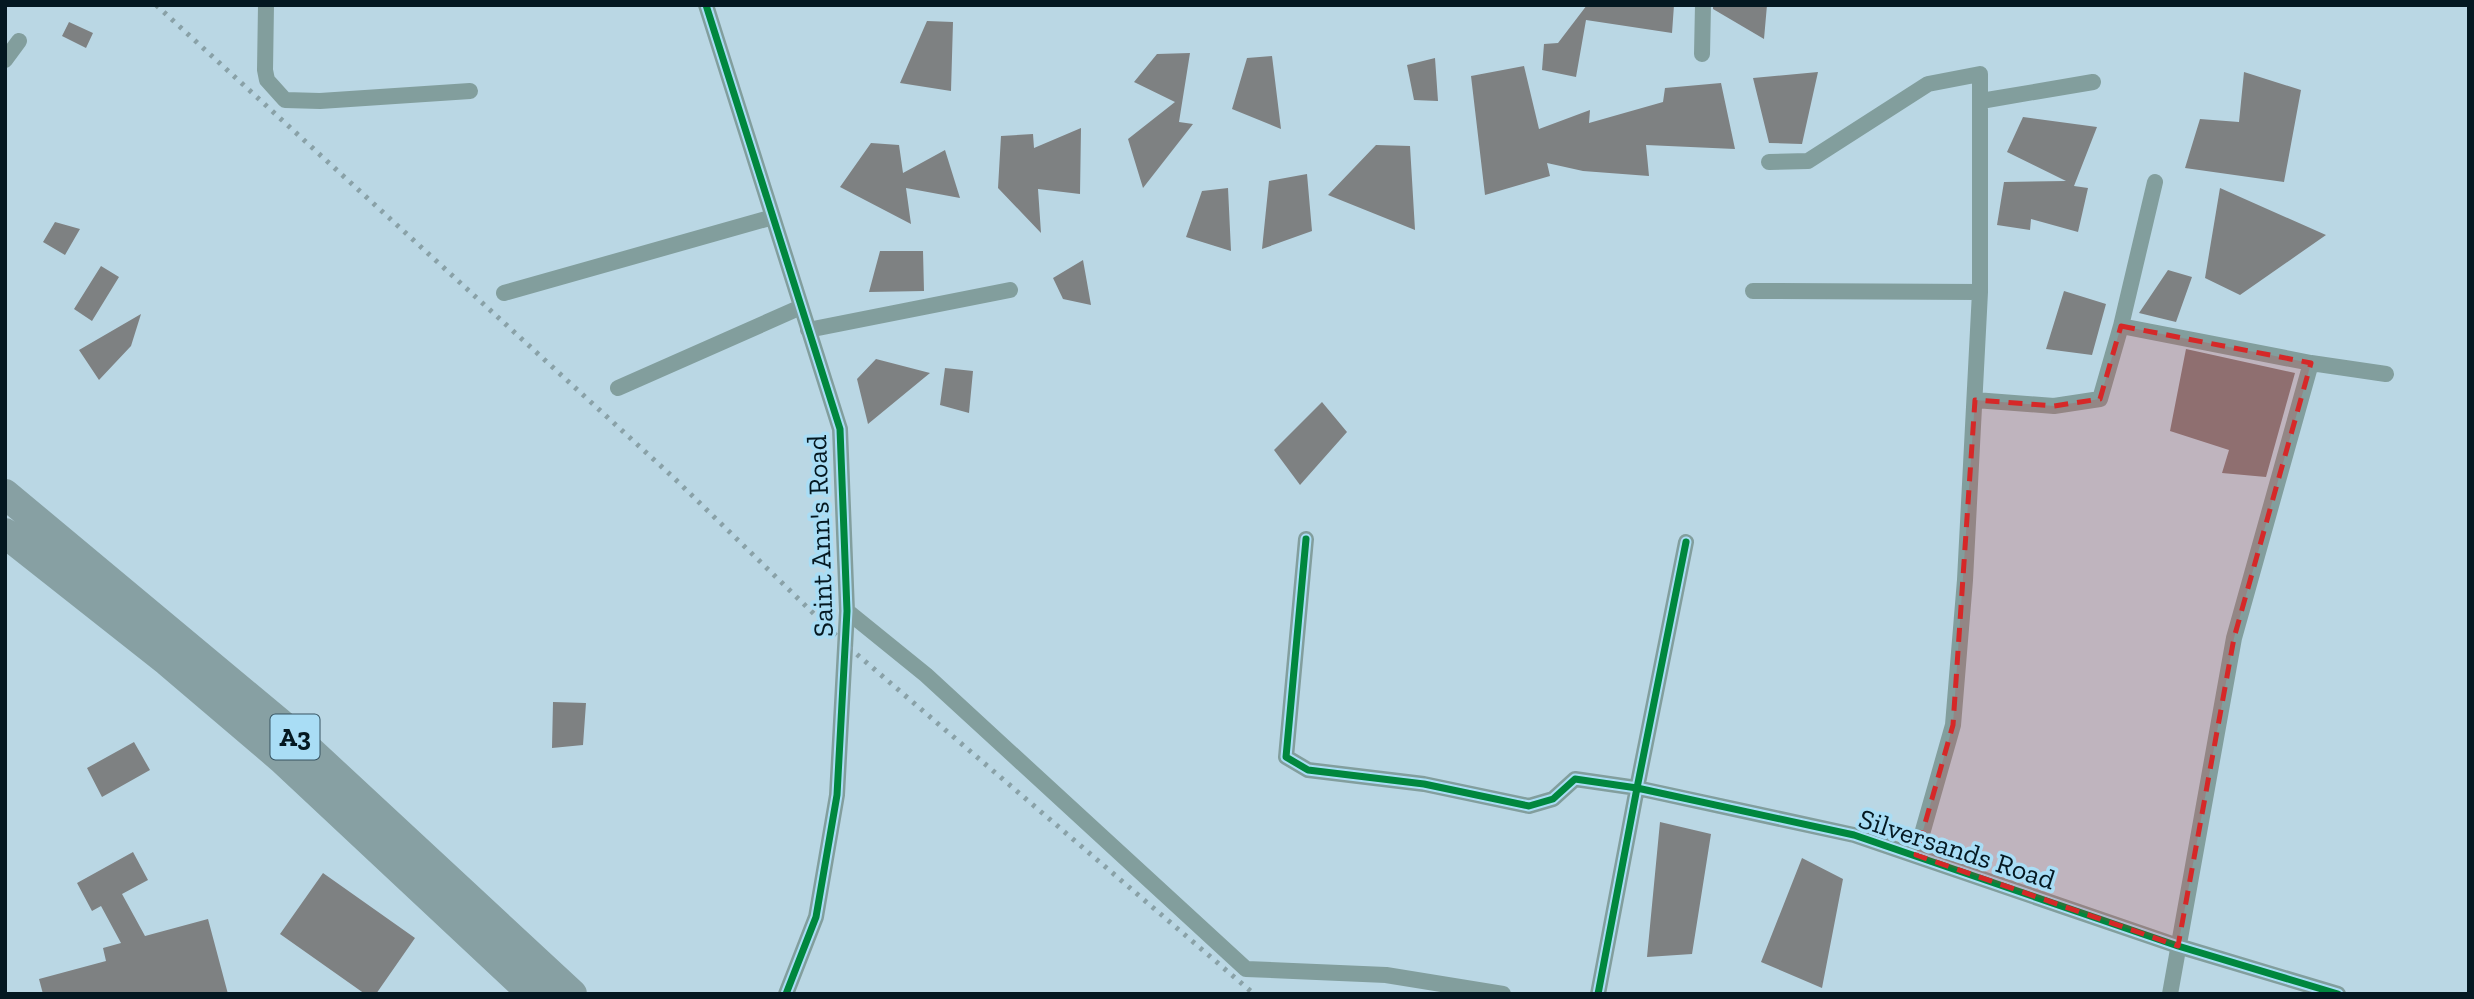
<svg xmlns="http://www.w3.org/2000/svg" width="2474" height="999" font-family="'Zilla Slab',serif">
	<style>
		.building { fill: #7e8182 }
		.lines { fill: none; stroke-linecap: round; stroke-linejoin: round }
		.street { stroke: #829e9d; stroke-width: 16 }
		.highway { stroke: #87a0a3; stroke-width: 30 }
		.rail { stroke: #89a1a7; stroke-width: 5; stroke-dasharray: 3.5 7; stroke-linecap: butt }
		.cycleway-casing { stroke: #a9ddf5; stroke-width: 11 }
		.cycleway { stroke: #00873e; stroke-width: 7 }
		.marked { fill: #d62828; fill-opacity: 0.2; stroke: #d62828; stroke-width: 5; stroke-dasharray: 14 9; stroke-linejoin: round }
		.labels { text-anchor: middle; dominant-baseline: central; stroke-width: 7; stroke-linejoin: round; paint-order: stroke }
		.shield { fill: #a9ddf5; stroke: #365361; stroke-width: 2 }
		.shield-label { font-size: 26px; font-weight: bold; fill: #041821 }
		.street-label { font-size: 28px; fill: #041821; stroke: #a9ddf5 }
	</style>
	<rect width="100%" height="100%" fill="#bad7e4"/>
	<path class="building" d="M1587,5H1674L1672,33L1586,20L1576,77L1542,70L1544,44L1558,43Z
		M1713,5H1767L1764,39L1713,9Z
		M927,21L953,22L951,91L900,83Z
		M69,22L93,33L86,48L62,36Z
		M1190,53L1179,122L1193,124L1143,188L1128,139L1175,102L1134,82L1157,54Z
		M1272,56L1281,129L1232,109L1247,58Z
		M1435,58L1438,101L1414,100L1407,65Z
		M1524,66L1539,129L1590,110L1589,123L1663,102L1665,88L1721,83L1735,149L1646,145L1649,176L1583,171L1547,163L1550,176L1485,195L1471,76Z
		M1818,72L1802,144L1769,143L1753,78Z
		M2244,72L2301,90L2284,182L2185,168L2200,119L2239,122Z
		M2023,117L2097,127L2074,186L2088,188L2078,232L2031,219L2030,230L1997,225L2004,182L2066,181L2007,152Z
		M1081,128L1080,194L1038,189L1041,233L998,188L1001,136L1033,134L1034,148Z
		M871,143L899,145L903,173L945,150L960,198L906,188L911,224L840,187Z
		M1376,145L1410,146L1415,230L1328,195Z
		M1307,174L1312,231L1262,249L1269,181Z
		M1228,188L1231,251L1186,237L1202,191Z
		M2220,188L2326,235L2240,295L2205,278Z
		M55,222L80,229L65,255L43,242Z
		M880,251H923L924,291L869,292Z
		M1083,260L1091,305L1063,299L1053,278Z
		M101,266L119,277L92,321L74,309Z
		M2168,270L2192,277L2176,322L2139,313Z
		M2064,291L2106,304L2092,355L2046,349Z
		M141,314L131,346L99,380L79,350Z
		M2186,349L2295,373L2266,477L2222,473L2229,450L2170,431Z
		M876,359L930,373L868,424L857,379Z
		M945,368L973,371L969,413L940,405Z
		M1322,402L1347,432L1300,485L1274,450Z
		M553,702L586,703L583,745L552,748Z
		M134,742L150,770L102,797L87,768Z
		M1660,822L1711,834L1692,954L1647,957Z
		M133,852L148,880L122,894L145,936L208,919L228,994H43L39,979L106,961L103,948L121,943L101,906L92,911L77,883Z
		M1802,858L1843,879L1822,988L1761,962Z
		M323,873L415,938L376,994H365L280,934Z"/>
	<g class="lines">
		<path class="street" d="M266,5L265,70L267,80L285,100L320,101L470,91
			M706,5L840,429L847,611L837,795L816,917L786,994
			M1702,54L1703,5
			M5,60L19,41
			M1981,101L2093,82
			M1753,291L1980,292V74L1928,84L1808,161L1769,162
			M504,293L773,217
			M2121,326L2155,182
			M808,330L1010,290
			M618,388L801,307
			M1975,400L2054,406L2100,399L2121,326L2311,363L2386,374
			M1306,539L1286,757L1308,770L1424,784L1529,806L1553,799L1575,779L1637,788L1686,542
			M847,611L926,675L1246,969L1386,975L1503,994
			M1916,855L1953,725L1965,580L1980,292
			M1598,994L1637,788L1854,835L2178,946L2338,994
			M2170,994L2234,638L2311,363"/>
		<path class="highway" d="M5,494L281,724L572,994
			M5,533L167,661L282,759L533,994"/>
		<path class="rail" d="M156,5L674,478L846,645L1254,994"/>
		<defs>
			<path id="cycleway" d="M706,5L840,429L847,611L837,795L816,917L786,994
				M1306,539L1286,757L1308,770L1424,784L1529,806L1553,799L1575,779L1637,788L1686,542
				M1598,994L1637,788L1854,835L2178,946L2338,994"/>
		</defs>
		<use href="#cycleway" class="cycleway-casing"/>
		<use href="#cycleway" class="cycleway"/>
	</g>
	<path class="marked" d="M2121,326L2311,363L2234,638L2178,946L1916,855L1953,725L1975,400L2054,406L2100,399Z"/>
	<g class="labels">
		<rect class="shield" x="270.5" y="714.5" width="49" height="45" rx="5"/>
		<g class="shield-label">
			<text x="295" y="737">A3</text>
		</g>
		<g class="street-label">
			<text transform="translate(820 536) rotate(-92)">Saint Ann's Road</text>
			<text transform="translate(1957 849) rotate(18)">Silversands Road</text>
		</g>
	</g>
	<rect width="2474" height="999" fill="none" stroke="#041821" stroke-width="14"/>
</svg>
